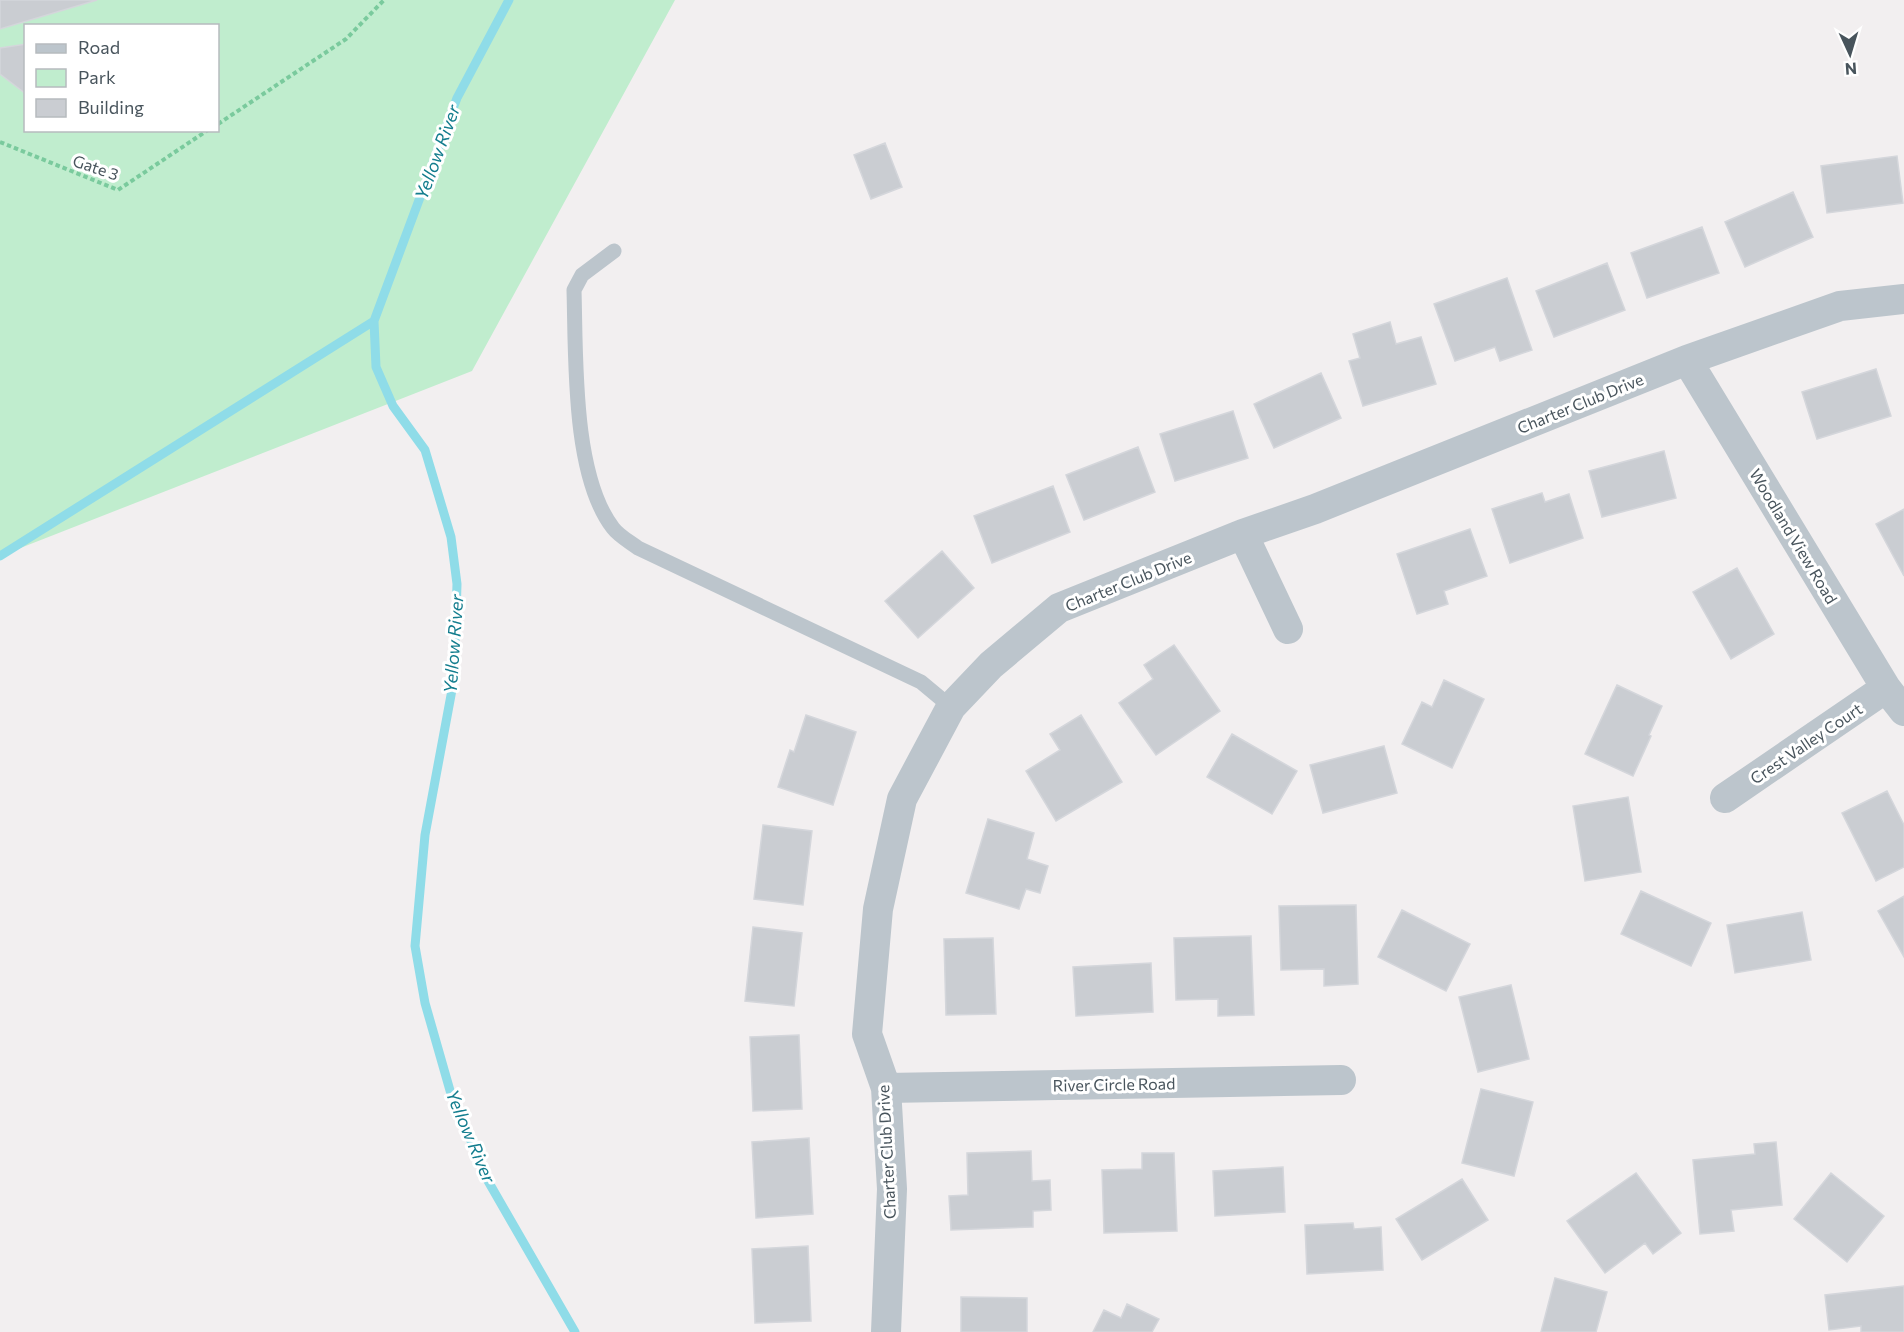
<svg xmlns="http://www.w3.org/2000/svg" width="1904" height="1332" font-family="Commissioner,sans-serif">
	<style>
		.green { fill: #c0edce; fill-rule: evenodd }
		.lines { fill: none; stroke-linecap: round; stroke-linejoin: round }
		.stream { stroke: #8fdce8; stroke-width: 9 }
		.building { fill: #cacdd2; stroke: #d4d6db; stroke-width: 1.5 }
		.path { stroke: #7aca9d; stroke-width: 4; stroke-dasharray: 4.5 3; stroke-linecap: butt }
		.lane { stroke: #bcc5cc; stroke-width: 15 }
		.street { stroke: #bcc5cc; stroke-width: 30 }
		.labels { text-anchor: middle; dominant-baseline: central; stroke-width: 6; stroke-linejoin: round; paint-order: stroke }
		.street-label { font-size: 16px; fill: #48545c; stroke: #fff }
		.water-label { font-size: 18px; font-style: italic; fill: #137d8e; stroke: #fff }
	</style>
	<rect width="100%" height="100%" fill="#f2eff0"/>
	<path class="green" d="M0,0H675L472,371L0,556ZM26,26H218V130H26Z"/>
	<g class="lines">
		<path class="stream" d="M509,0L457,98L374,321L376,367L393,406L425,450L451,537L457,584L454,679L425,835L415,946L425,1003L451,1094L488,1181L575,1332
			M0,556L374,321"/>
	</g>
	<path class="building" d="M0,0H97L0,29Z
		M26,44V94L0,74V48Z
		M885,143L902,187L871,199L854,155Z
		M1897,156L1903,203L1827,213L1821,166Z
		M1793,192L1813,237L1745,267L1725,222Z
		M1702,227L1719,273L1647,298L1631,253Z
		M1607,263L1625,310L1554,337L1536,291Z
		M1507,278L1532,350L1500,361L1495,347L1455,361L1434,304Z
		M1390,322L1396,344L1421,337L1436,384L1363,406L1349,361L1360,358L1353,334Z
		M1876,369L1891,416L1817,439L1802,392Z
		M1321,373L1341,418L1274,448L1254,404Z
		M1233,411L1248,458L1175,481L1160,434Z
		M1138,447L1155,492L1084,520L1066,475Z
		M1664,451L1676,498L1602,517L1589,471Z
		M1053,486L1070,532L992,563L974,516Z
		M1542,493L1545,502L1569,494L1583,538L1510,563L1492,509Z
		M1904,509V576L1876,524Z
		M1470,529L1487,576L1444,591L1448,604L1417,614L1397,554Z
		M942,551L974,588L918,638L885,601Z
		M1737,568L1774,634L1731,659L1693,592Z
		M1174,645L1220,711L1156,755L1119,703L1153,679L1144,665Z
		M1444,680L1484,699L1452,768L1402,744L1422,702L1432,707Z
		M1617,685L1662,706L1649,735L1651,736L1633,776L1585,754Z
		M806,715L856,732L833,805L778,787L790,750L794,752Z
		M1081,715L1122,782L1056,821L1026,771L1060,750L1050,734Z
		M1232,734L1297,771L1272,814L1207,777Z
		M1384,746L1397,793L1323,813L1310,765Z
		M1887,791L1904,825V867L1876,881L1842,813Z
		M1628,797L1641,872L1585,881L1573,806Z
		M988,819L1034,833L1027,859L1048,866L1040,893L1026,889L1019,909L966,893Z
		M763,825L812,831L803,905L754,899Z
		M1641,891L1711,923L1691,966L1621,934Z
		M1904,896V957L1878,911Z
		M1356,905L1358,984L1324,986V969L1281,970L1279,906Z
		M1402,910L1470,944L1446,991L1378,957Z
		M1802,912L1811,960L1735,973L1727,925Z
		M753,927L802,933L794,1006L745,1001Z
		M1251,936L1254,1015L1218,1016V999L1176,1000L1174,938Z
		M993,938L996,1014L946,1015L944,939Z
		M1151,963L1153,1012L1076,1016L1073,967Z
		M1511,985L1529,1059L1478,1072L1459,997Z
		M799,1035L802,1109L753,1111L750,1037Z
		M1481,1089L1533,1102L1514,1176L1462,1163Z
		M809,1138L813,1214L756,1218L752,1142Z
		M1776,1142L1782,1205L1731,1210L1734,1231L1700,1234L1693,1160L1755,1154L1754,1144Z
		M1031,1151L1032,1181L1050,1180L1051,1210L1033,1211V1227L951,1230L949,1196L968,1195L967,1153Z
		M1142,1153H1174L1177,1231L1104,1233L1102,1170L1142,1169Z
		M1283,1167L1285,1212L1215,1216L1213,1171Z
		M1636,1173L1681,1233L1653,1254L1645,1243L1605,1273L1567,1221Z
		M1831,1173L1884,1216L1847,1262L1794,1219Z
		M1462,1179L1488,1220L1422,1260L1396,1219Z
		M1353,1223L1354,1229L1381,1227L1383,1270L1307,1274L1305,1225Z
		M808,1246L811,1321L755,1323L752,1249Z
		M1555,1278L1607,1292L1596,1332H1541Z
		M1904,1286V1332H1861V1326L1829,1330L1825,1295Z
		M961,1297L1027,1298V1332H961Z
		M1127,1304L1159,1319L1152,1332H1093L1104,1310L1121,1318Z"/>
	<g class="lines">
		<path class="path" d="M218,124L346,39L384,0
			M0,142L118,190L208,130"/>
		<path class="lane" d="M614,251L582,275L574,290C576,356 572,475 613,528C619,536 630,542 638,548L921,682L951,707"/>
		<path class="street" d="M1687,360L1886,688L1904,711
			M1243,534L1288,629
			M1725,798L1886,688
			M886,1088L1341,1080
			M886,1332L892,1189L886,1088L867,1034L878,909L902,799L951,707L991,665L1059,608L1243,534L1315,509L1687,360L1840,306L1904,299"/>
	</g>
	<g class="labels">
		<g class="street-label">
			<text transform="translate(96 167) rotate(19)">Gate 3</text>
			<text transform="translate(1580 403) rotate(-22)">Charter Club Drive</text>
			<text transform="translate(1794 536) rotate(59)">Woodland View Road</text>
			<text transform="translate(1128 581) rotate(-22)">Charter Club Drive</text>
			<text transform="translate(1806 743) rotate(-34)">Crest Valley Court</text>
			<text transform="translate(1114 1084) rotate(-1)">River Circle Road</text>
			<text transform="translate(886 1152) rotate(-93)">Charter Club Drive</text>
		</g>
		<g class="water-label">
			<text transform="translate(437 152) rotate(-70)">Yellow River</text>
			<text transform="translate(453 644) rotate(-86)">Yellow River</text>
			<text transform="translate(471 1136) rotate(67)">Yellow River</text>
		</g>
	</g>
	<rect x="24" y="24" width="195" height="108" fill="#ffffff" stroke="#b6bbbe" stroke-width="1.5"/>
	<rect x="36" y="44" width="30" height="9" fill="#bcc5cc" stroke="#b6bbbe" stroke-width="1.5"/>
	<text x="78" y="54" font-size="18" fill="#48545c">Road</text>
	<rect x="36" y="69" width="30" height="18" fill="#c0edce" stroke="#b6bbbe" stroke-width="1.5"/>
	<text x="78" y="84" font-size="18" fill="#48545c">Park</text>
	<rect x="36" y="99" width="30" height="18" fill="#cacdd2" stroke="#b6bbbe" stroke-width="1.5"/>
	<text x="78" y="114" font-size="18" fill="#48545c">Building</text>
	<g transform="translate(1850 54) rotate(176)" stroke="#ffffff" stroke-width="4.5" paint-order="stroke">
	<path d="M0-4.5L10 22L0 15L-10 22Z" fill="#48545c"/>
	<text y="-9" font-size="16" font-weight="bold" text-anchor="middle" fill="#48545c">N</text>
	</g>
</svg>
